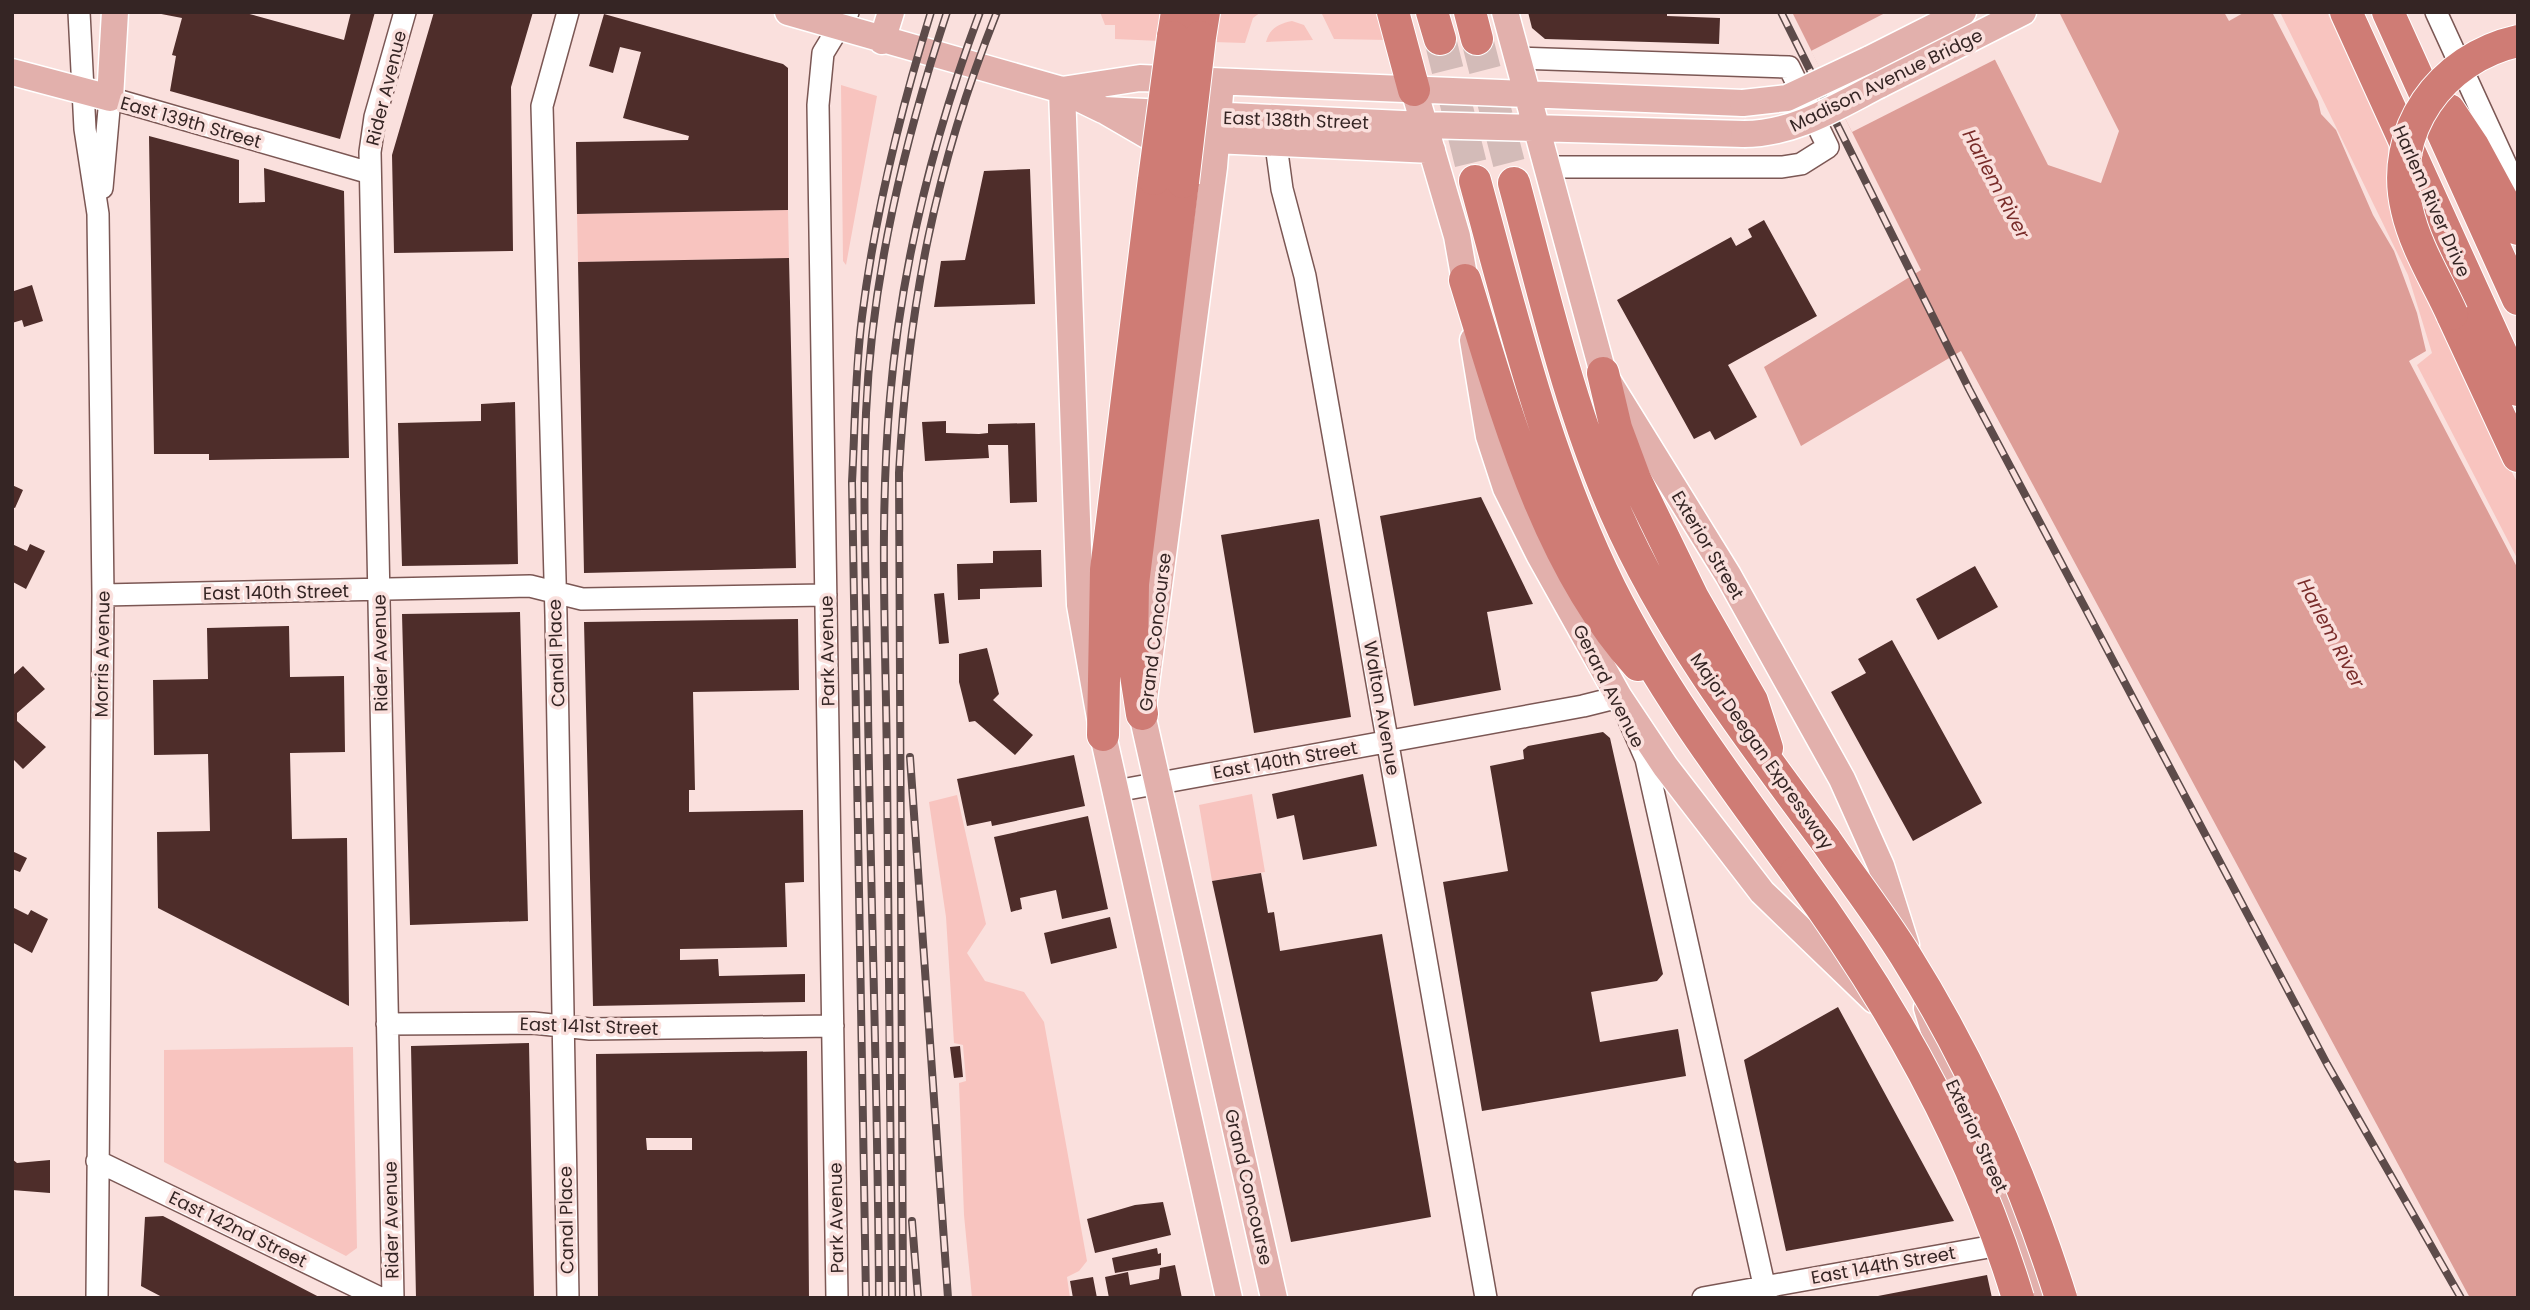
<svg xmlns="http://www.w3.org/2000/svg" width="2530" height="1310" font-family="Poppins,sans-serif">
	<style>
		.green { fill: #f8c4bf }
		.water { fill: #dd9d97 }
		.pier { fill: #fae0dd }
		.building { fill: #4e2d2a; fill-rule: evenodd }
		.lines { fill: none; stroke-linecap: round; stroke-linejoin: round }
		.highway-tunnel { stroke: #d3bbb8; stroke-width: 32; stroke-dasharray: 32 16; stroke-linecap: butt }
		.minor-casing { stroke: #7b5754; stroke-width: 24 }
		.major-casing { stroke: #fff; stroke-width: 29 }
		.highway-casing { stroke: #fff; stroke-width: 34 }
		.minor { stroke: #fff; stroke-width: 21 }
		.major { stroke: #e2b0ac; stroke-width: 26 }
		.highway { stroke: #cf7c75; stroke-width: 32 }
		.rail-casing { stroke: #5d4b4a; stroke-width: 8 }
		.rail { stroke: #fae0dd; stroke-width: 5; stroke-dasharray: 16; stroke-linecap: butt }
		.major-bridge-casing { stroke: #fff; stroke-width: 29; stroke-linecap: butt }
		.highway-bridge-casing { stroke: #fff; stroke-width: 34; stroke-linecap: butt }
		.major-bridge { stroke: #e2b0ac; stroke-width: 26 }
		.highway-bridge { stroke: #cf7c75; stroke-width: 32 }
		.labels { text-anchor: middle; dominant-baseline: central; stroke-width: 7; stroke-linejoin: round; paint-order: stroke }
		.street-label { font-size: 18px; fill: #352524; stroke: #fae0dd }
		.water-label { font-size: 19px; font-style: italic; fill: #7a2d2b; stroke: #fae0dd }
	</style>
	<rect width="100%" height="100%" fill="#fae0dd"/>
	<path class="green" d="M1100,12H1165L1160,41L1115,39V25H1105Z
		M1217,12H1261L1253,18L1245,43L1213,42Z
		M1321,12H1380L1388,40L1334,39Z
		M2280,12H2327L2388,146V187L2395,221L2461,374L2518,484V560L2417,365L2432,353L2408,275Z
		M1292,21L1304,25L1313,40L1266,42C1270,28 1278,24 1292,21Z
		M841,85L877,96L846,265L843,261Z
		M788,210L789,258L578,262L577,214Z
		M1252,794L1265,872L1212,881L1199,805Z
		M957,795L986,924L967,953L985,981L1024,992L1044,1022L1087,1261L1079,1271L1067,1277L1070,1298H972L964,1215L959,1083L966,1081L963,1045L954,1043L946,917L929,802Z
		M353,1047L357,1248L346,1256L164,1162V1050Z"/>
	<path class="water" d="M1792,12H1971L2048,165L2101,183L2119,131L2059,12H2224L2229,21L2245,12H2272L2318,101L2321,114L2336,130L2373,215L2394,251L2417,313L2426,351L2409,361L2518,569V1298H2470L1961,351L1801,446L1764,367L1921,270Z"/>
	<path class="pier" d="M1887,12H1975L1998,58L1852,132L1811,51Z"/>
	<path class="building" d="M151,12H242L344,40L351,12H375L340,139L170,91L176,56L172,55L182,18Z
		M434,12H533L511,87L513,251L394,253L392,155Z
		M1528,12H1667V16L1720,18L1719,44L1545,39L1532,28Z
		M604,14L783,64L788,68V210L577,214L576,142L688,140L689,136L623,118L641,52L620,47L613,73L589,66Z
		M149,136L239,160V203L265,202L264,168L344,191L349,458L209,460V454H154Z
		M1030,169L1035,304L934,307L941,261L965,260L984,171Z
		M1764,220L1817,316L1728,365L1757,417L1715,440L1710,431L1694,439L1617,300L1731,237L1736,246L1752,237L1748,229Z
		M789,258L796,568L584,573L578,262Z
		M32,285L43,321L24,327L22,320L12,323L14,291Z
		M515,402L518,564L402,566L398,423L481,421V404Z
		M946,421V433L979,434L988,433V424L1035,423L1037,502L1010,503L1008,445H988L989,458L925,461L922,422Z
		M12,485L23,490L15,508L12,507Z
		M1481,497L1533,604L1487,612L1501,690L1414,706L1380,516Z
		M1319,519L1351,717L1254,733L1221,535Z
		M12,544L27,551L30,544L45,551L26,589L13,582Z
		M1041,550L1042,587L980,589V599L958,600L957,564L993,563V551Z
		M1975,566L1998,607L1938,640L1916,599Z
		M944,593L949,643L939,644L934,594Z
		M520,612L528,921L410,925L402,614Z
		M798,619L799,690L693,692L695,790H689V812L803,810L804,882L785,883L787,947L680,949V960L718,959L719,976L805,974V1002L593,1006L584,622Z
		M289,626L290,677L344,676L345,752L290,753L292,839L347,838L349,1006L158,908L157,832L210,831L208,754L154,755L153,680L208,679L207,628Z
		M1892,640L1982,803L1913,841L1831,692L1866,673L1858,659Z
		M987,648L999,694L993,700L1033,735L1015,755L975,721L969,722L959,682V654Z
		M23,666L45,689L17,713V721L46,747L23,769L12,758V676Z
		M1603,732L1610,738L1663,974L1657,981L1591,992L1600,1042L1678,1029L1686,1076L1482,1111L1443,882L1508,871L1490,766L1524,759L1523,750L1528,746Z
		M1074,755L1085,806L992,826L991,821L967,826L957,779Z
		M1363,774L1377,846L1303,860L1294,815L1277,819L1272,794Z
		M1088,816L1108,909L1062,919L1056,890L1020,898L1022,909L1011,912L994,837Z
		M12,851L27,858L20,872L12,869Z
		M1261,873L1268,913L1274,912L1280,951L1382,934L1431,1217L1291,1242L1212,881Z
		M12,907L28,915L31,910L48,919L32,953L12,942Z
		M1110,917L1117,948L1051,964L1044,933Z
		M1838,1007L1954,1221L1786,1251L1744,1060Z
		M529,1043L534,1298H416L411,1046Z
		M960,1046L963,1077L954,1078L950,1047Z
		M807,1051L809,1298H598L596,1054ZM646,1138H692V1150H647Z
		M12,1159L17,1163L50,1160V1193L12,1190Z
		M1163,1202L1171,1235L1095,1253L1087,1219L1135,1205Z
		M163,1216L321,1298H164L141,1286L145,1217Z
		M1157,1248L1158,1254L1161,1253V1265L1115,1273L1112,1258Z
		M1175,1265L1182,1298H1109L1105,1277L1128,1272L1130,1285L1159,1279L1160,1268Z
		M1987,1275L1992,1298H1879L1878,1296Z
		M1093,1277L1097,1298H1073L1070,1281Z"/>
	<g class="lines">
		<path class="highway-tunnel" d="M1440,39L1475,181
			M1477,39L1514,183"/>
		<defs>
			<path id="minor" d="M79,12L85,129L98,214L103,595L97,1298
				M2436,12L2518,191
				M1516,58L1789,67L1828,147L1801,164L1782,167H1548
				M1277,129L1276,145L1282,189L1305,276L1486,1298
				M102,188L110,98L370,173
				M103,595L530,586L582,599L826,595
				M1116,791L1583,706L1619,697L1646,759L1767,1298
				M387,1024L533,1023L590,1029L833,1026
				M97,1161L380,1298
				M393,1298L370,152L375,117L405,12
				M568,1298L556,615L542,106L568,12
				M837,1298L818,105L823,53L848,12
				M1703,1298L2011,1243"/>
			<path id="major" d="M788,12L1062,90L1103,110L1424,125L1744,134
				M1505,12L1603,373L1728,575L1842,779L1881,866L1906,945
				M882,41L891,12
				M1868,60L1963,12
				M12,72L110,98L115,12
				M1221,82L1214,167L1142,714L1274,1298
				M1879,85L2023,12
				M1062,90L1080,605L1103,735L1229,1298
				M1062,90L1140,78L1743,103
				M1414,90L1457,236L1468,298
				M1107,112L1150,137L1432,150
				M1473,340L1489,436L1506,488L1540,556L1619,697L1665,766L1762,892L1874,1000
				M1927,1008L1945,1066L2009,1206L2039,1298"/>
			<path id="highway" d="M1393,12L1414,90
				M1432,12L1440,39
				M1470,12L1477,39
				M2346,12L2518,390
				M2388,12L2518,299
				M1173,37L1177,12
				M1200,37L1204,12
				M2449,110L2473,146L2518,229
				M1475,181C1513,320 1546,458 1610,588C1661,690 1729,780 1796,872
				M1514,183C1544,294 1569,406 1615,511C1668,632 1748,736 1826,841
				M1465,280C1505,409 1546,564 1638,665
				M2452,314L2518,456
				M1603,373L1616,428L1635,479L1693,598L1752,701L1767,748
				M1142,714L1132,649L1133,584L1183,182
				M1103,735L1106,570L1154,179"/>
		</defs>
		<use href="#minor" class="minor-casing"/>
		<use href="#major" class="major-casing"/>
		<use href="#highway" class="highway-casing"/>
		<use href="#minor" class="minor"/>
		<use href="#major" class="major"/>
		<use href="#highway" class="highway"/>
		<defs>
			<path id="rail" d="M1781,12L1969,389L2327,1064L2461,1298
				M910,757L948,1298
				M912,1221L918,1298
				M866,1298L852,482C855,427 855,372 862,317C875,213 900,112 931,12
				M879,1298C878,1102 871,907 868,712C867,613 862,512 866,413C872,275 904,142 947,12
				M892,1298C890,1122 888,946 887,770C886,647 879,521 890,398C901,268 934,135 980,12
				M903,1298L899,473C908,306 935,167 997,12"/>
		</defs>
		<use href="#rail" class="rail-casing"/>
		<use href="#rail" class="rail"/>
		<defs>
			<path id="major-bridge" d="M1743,103L1787,98L1868,60
				M1744,134C1794,134 1836,107 1879,85"/>
			<path id="highway-bridge" d="M1154,179L1173,37
				M1183,182L1200,37
				M2452,314C2437,281 2415,246 2407,210C2388,131 2441,58 2518,41
				M1826,841C1852,879 1880,915 1905,955C1972,1062 2023,1177 2061,1298
				M1796,872C1892,1002 1971,1142 2018,1298"/>
		</defs>
		<use href="#major-bridge" class="major-bridge-casing"/>
		<use href="#highway-bridge" class="highway-bridge-casing"/>
		<use href="#major-bridge" class="major-bridge"/>
		<use href="#highway-bridge" class="highway-bridge"/>
	</g>
	<g class="labels">
		<g class="street-label">
			<text transform="translate(1886 80) rotate(-26)">Madison Avenue Bridge</text>
			<text transform="translate(386 88) rotate(-76)">Rider Avenue</text>
			<text transform="translate(1296 120) rotate(2)">East 138th Street</text>
			<text transform="translate(191 122) rotate(16)">East 139th Street</text>
			<text transform="translate(2432 201) rotate(66)">Harlem River Drive</text>
			<text transform="translate(1708 545) rotate(59)">Exterior Street</text>
			<text transform="translate(276 592) rotate(-1)">East 140th Street</text>
			<text transform="translate(1155 632) rotate(-83)">Grand Concourse</text>
			<text transform="translate(827 651) rotate(-91)">Park Avenue</text>
			<text transform="translate(380 653) rotate(-91)">Rider Avenue</text>
			<text transform="translate(556 653) rotate(-92)">Canal Place</text>
			<text transform="translate(102 654) rotate(-89)">Morris Avenue</text>
			<text transform="translate(1609 686) rotate(63)">Gerard Avenue</text>
			<text transform="translate(1382 708) rotate(80)">Walton Avenue</text>
			<text transform="translate(1762 751) rotate(55)">Major Deegan Expressway</text>
			<text transform="translate(1285 760) rotate(-10)">East 140th Street</text>
			<text transform="translate(589 1026) rotate(2)">East 141st Street</text>
			<text transform="translate(1977 1136) rotate(65)">Exterior Street</text>
			<text transform="translate(1249 1187) rotate(77)">Grand Concourse</text>
			<text transform="translate(836 1218) rotate(-91)">Park Avenue</text>
			<text transform="translate(391 1220) rotate(-91)">Rider Avenue</text>
			<text transform="translate(566 1220) rotate(-91)">Canal Place</text>
			<text transform="translate(238 1229) rotate(26)">East 142nd Street</text>
			<text transform="translate(1883 1265) rotate(-10)">East 144th Street</text>
		</g>
		<g class="water-label">
			<text transform="translate(1996 184) rotate(62)">Harlem River</text>
			<text transform="translate(2331 633) rotate(62)">Harlem River</text>
		</g>
	</g>
	<rect width="2530" height="1310" fill="none" stroke="#352524" stroke-width="28"/>
</svg>
